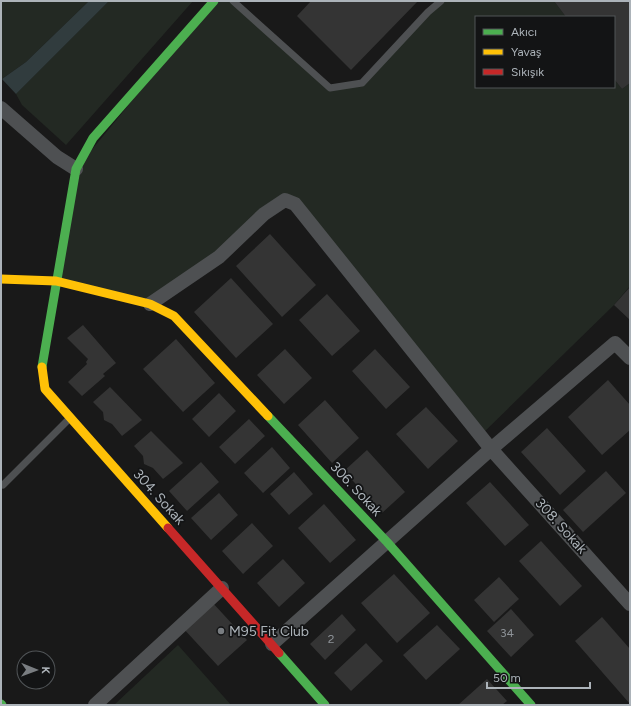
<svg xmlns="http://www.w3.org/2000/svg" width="631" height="706" font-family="Figtree,sans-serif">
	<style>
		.green { fill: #232923 }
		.water { fill: #313c3e }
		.building { fill: #343434 }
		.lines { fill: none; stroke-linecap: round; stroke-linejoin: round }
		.lane { stroke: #4e5052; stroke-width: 7 }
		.street { stroke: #4e5052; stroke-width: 14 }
		.fast { stroke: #4caf50; stroke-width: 9 }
		.slow { stroke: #ffc107; stroke-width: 9 }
		.jam { stroke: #c62828; stroke-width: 9 }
		.poi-dot { fill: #797d81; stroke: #131415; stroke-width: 1.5 }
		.labels { text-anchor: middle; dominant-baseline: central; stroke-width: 3.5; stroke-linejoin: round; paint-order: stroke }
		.number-label { font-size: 12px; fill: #8e9398 }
		.street-label { font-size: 14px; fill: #acb3b9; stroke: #131415 }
		.poi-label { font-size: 14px; fill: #acb3b9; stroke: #131415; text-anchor: start }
	</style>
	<rect width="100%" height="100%" fill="#191919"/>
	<path class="green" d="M1,1H89L26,62L2,79Z
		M109,1H193L66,145L22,105L16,94Z
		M214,1H233L330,88L362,83L443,1H554L566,17H476V87H614V79L622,89L630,83V286L614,305L481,435L284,201L150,304L56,281L76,169Z
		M178,645L231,705H114Z"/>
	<path class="water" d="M89,1H109L16,94L2,79L26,62Z"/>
	<path class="building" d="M311,1H418L351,70L297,16Z
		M554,1H630V83L622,89L614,79V17H566Z
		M270,234L316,285L282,317L236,266Z
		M231,278L273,324L236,358L194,312Z
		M630,287V320L614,305Z
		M327,294L360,331L332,356L299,320Z
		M83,325L116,363L103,374L105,376L82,396L68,382L87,364L86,362L88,359L67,338Z
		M176,339L215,383L183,412L143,369Z
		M285,349L312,378L284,404L257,375Z
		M375,349L410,387L386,409L352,371Z
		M608,380L630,405V430L602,455L568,417Z
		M110,387L142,420L122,436L112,424L104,420L103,412L93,402Z
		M219,393L236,411L209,437L192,419Z
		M325,400L359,438L332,463L298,425Z
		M426,407L458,441L428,469L396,434Z
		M249,419L265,436L235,464L219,447Z
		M547,428L586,471L560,495L521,452Z
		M151,431L183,463L163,479L153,468L144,464L143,456L134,446Z
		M272,447L290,468L263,493L244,473Z
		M367,450L405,492L382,513L344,471Z
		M201,462L219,482L187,511L169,491Z
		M606,471L626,493L583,532L563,510Z
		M294,472L313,494L289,515L270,494Z
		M490,482L529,525L505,546L466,503Z
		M219,493L238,515L211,540L191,518Z
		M324,504L356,540L330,563L298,528Z
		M252,523L273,546L243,574L222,551Z
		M541,541L582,586L560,606L519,561Z
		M283,559L305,583L279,607L257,583Z
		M394,574L430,613L397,643L361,603Z
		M499,577L519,599L494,622L474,600Z
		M211,601L247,640L218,666L182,627Z
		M511,609L534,635L511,657L487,631Z
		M342,614L356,630L325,660L310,644Z
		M602,617L630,649V704L575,641Z
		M437,625L460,649L426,680L403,655Z
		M366,643L383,661L351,691L334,673Z
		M487,679L507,701L502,705H458Z"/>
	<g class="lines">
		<path class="lane" d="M233,1L330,88L362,83L428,12L441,1
			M3,485L70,418"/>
		<path class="street" d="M1,108L57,157L76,169
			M150,304L219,257L264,214L285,200L295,204L491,449L630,604
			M272,644L491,449L615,343L630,358
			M95,705L222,588"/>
		<path class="fast" d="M42,367L76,169L93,138L214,1
			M268,416L387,542L531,705
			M279,653L325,705
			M1,704L2,705"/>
		<path class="slow" d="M1,279L56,281L150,304L174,316L268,416
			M42,367L45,389L168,528"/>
		<path class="jam" d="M168,528L279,653"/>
	</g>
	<circle class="poi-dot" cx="221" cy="631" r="4"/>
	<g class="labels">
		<g class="number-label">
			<text x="507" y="633">34</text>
			<text x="331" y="639">2</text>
		</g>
		<g class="street-label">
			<text transform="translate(356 489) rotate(47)">306. Sokak</text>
			<text transform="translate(159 497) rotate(48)">304. Sokak</text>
			<text transform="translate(561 526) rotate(48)">308. Sokak</text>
		</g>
		<g class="poi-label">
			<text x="229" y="631">M95 Fit Club</text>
		</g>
	</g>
	<rect width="631" height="706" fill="none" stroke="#acb3b9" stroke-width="4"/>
	<rect x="475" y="16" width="140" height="72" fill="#131415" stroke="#505457"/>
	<rect x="483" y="29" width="20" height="6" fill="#4caf50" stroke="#505457"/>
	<text x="511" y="36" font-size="12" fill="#acb3b9">Akıcı</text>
	<rect x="483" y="49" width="20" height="6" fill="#ffc107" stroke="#505457"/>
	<text x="511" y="56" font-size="12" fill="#acb3b9">Yavaş</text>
	<rect x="483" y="69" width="20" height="6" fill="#c62828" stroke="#505457"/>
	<text x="511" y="76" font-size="12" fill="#acb3b9">Sıkışık</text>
	<g transform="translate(36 670) rotate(91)"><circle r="19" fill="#131415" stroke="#505457"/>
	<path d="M0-3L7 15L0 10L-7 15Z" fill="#797d81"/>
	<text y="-6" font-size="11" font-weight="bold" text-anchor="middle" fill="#acb3b9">K</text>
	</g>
	<path d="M487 682v6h103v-6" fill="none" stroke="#acb3b9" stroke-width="2"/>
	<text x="493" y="682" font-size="12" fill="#acb3b9" stroke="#131415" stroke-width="3" paint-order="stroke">50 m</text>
</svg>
